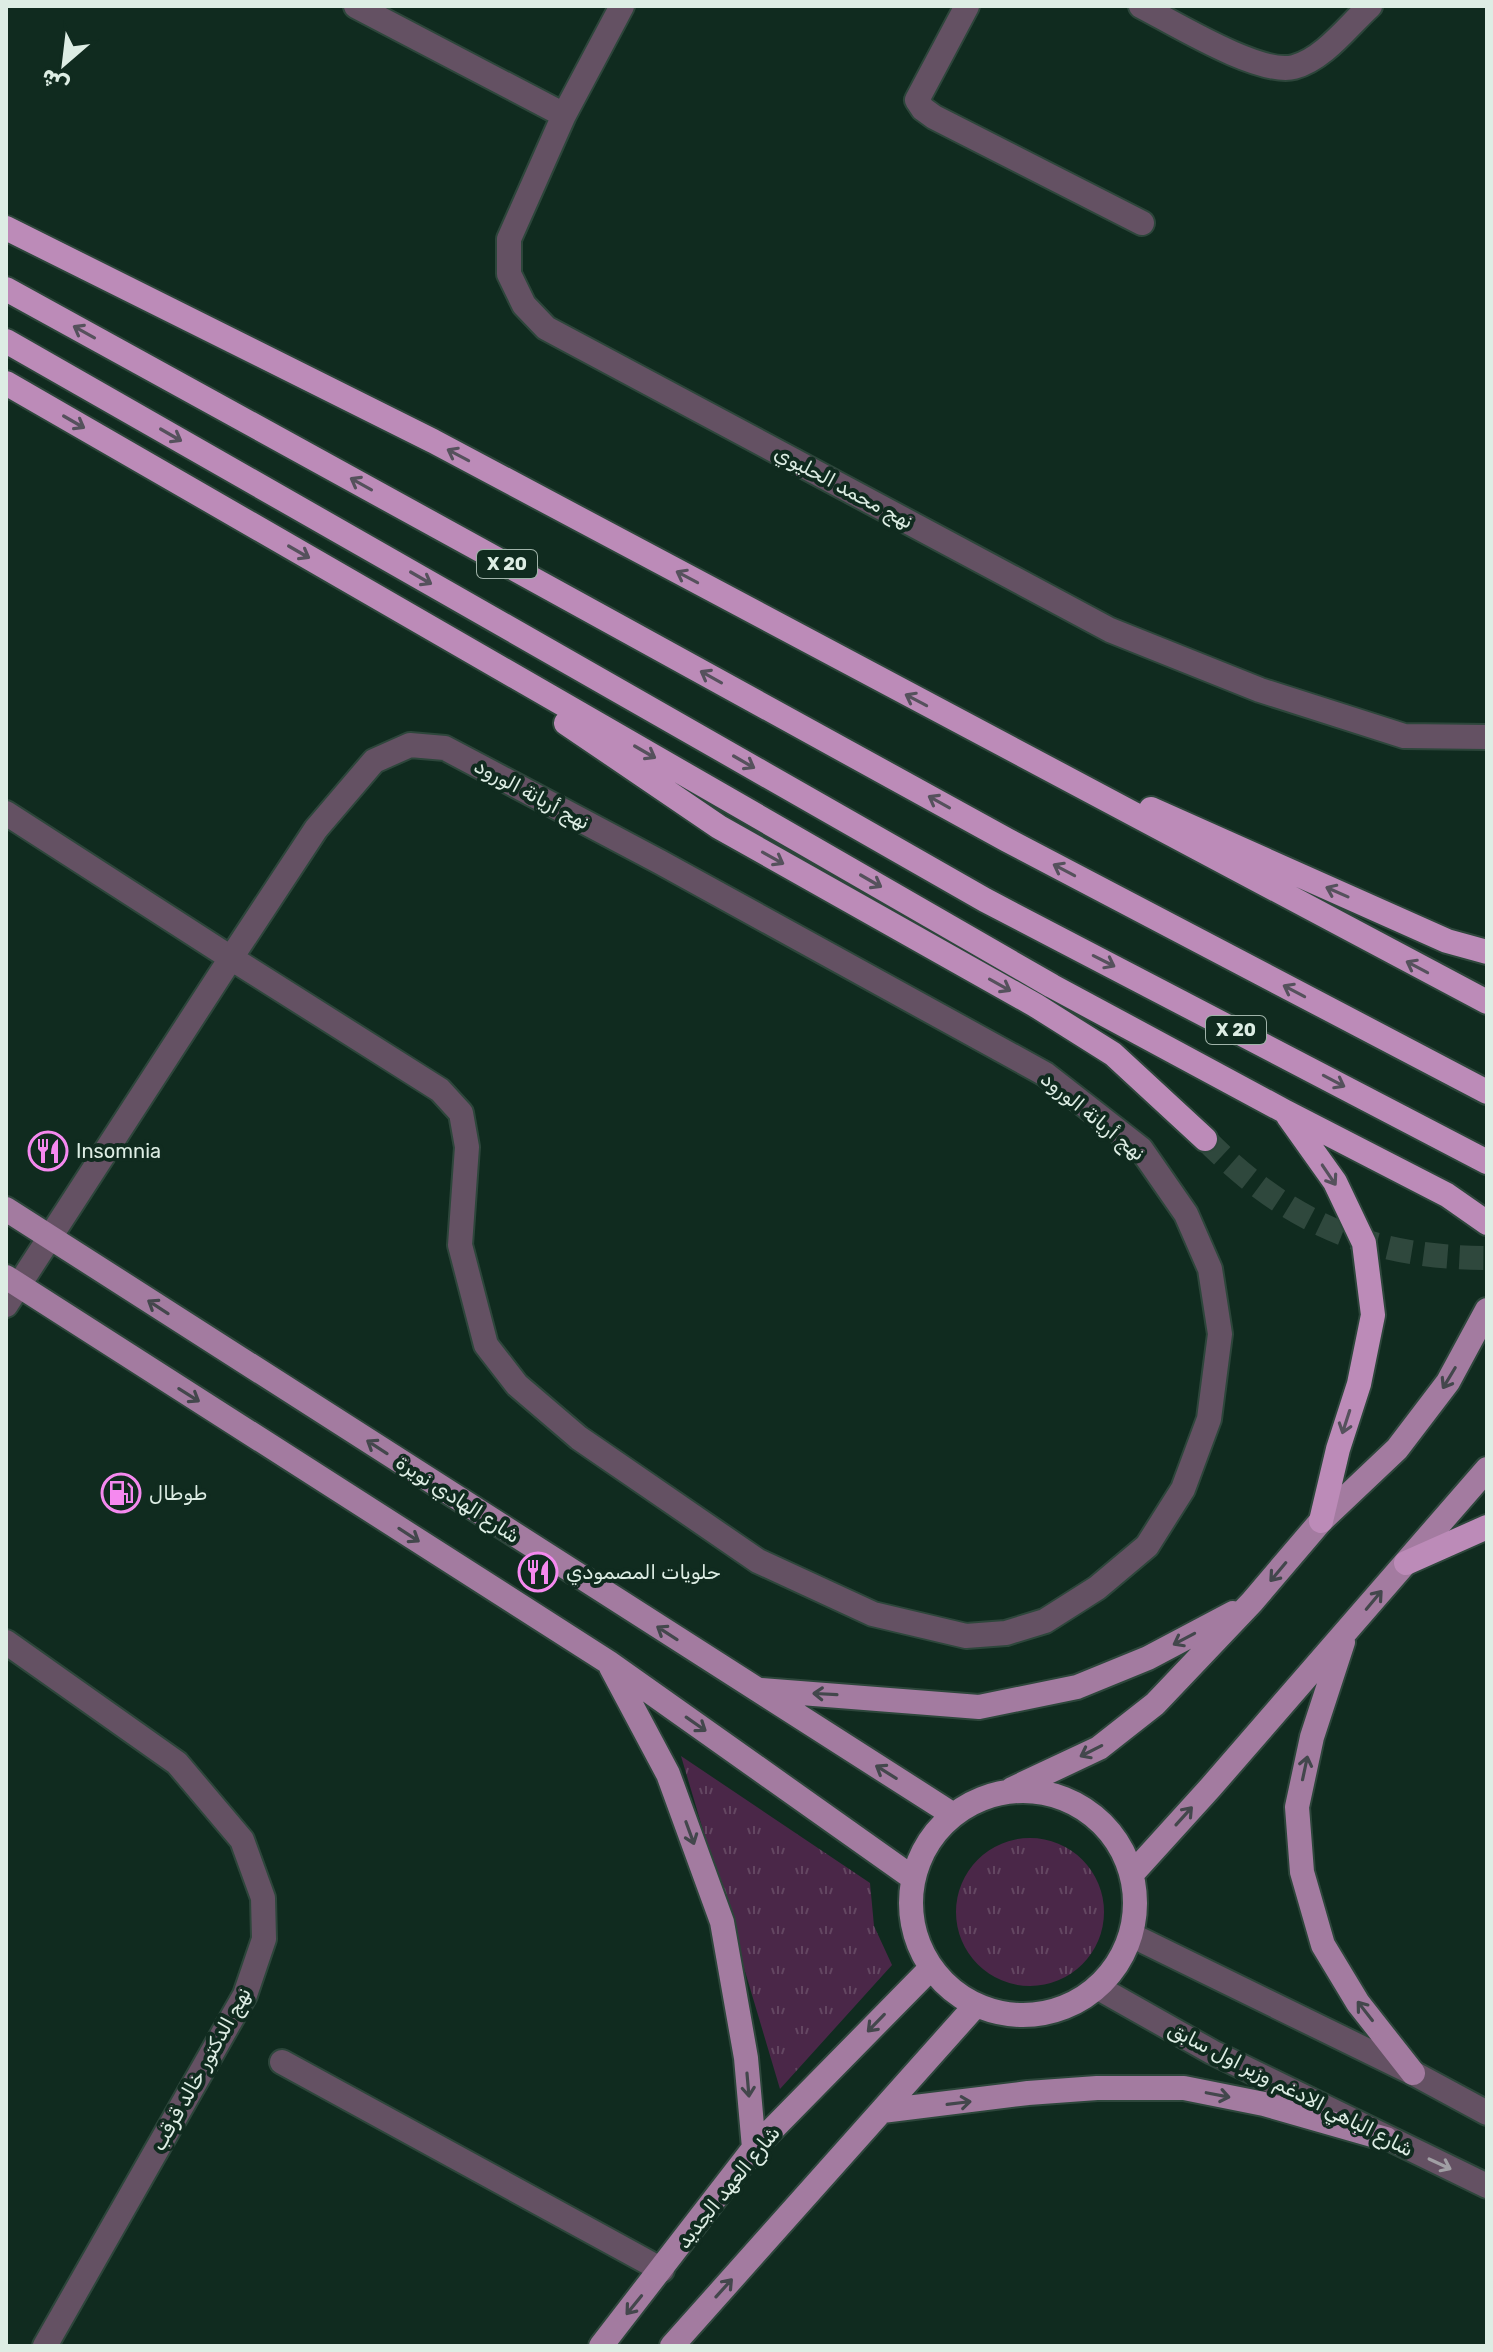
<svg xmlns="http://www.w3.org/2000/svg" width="1493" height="2352" font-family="Rubik,Cairo,sans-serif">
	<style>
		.grass { fill: url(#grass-tufts) }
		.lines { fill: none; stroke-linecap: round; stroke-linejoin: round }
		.highway-tunnel { stroke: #2f483d; stroke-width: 24; stroke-dasharray: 24 12; stroke-linecap: butt }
		.minor-casing { stroke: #2d463b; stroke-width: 28 }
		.major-casing { stroke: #2d463b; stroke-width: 28 }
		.highway-casing { stroke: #2d463b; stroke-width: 28 }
		.minor { stroke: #645163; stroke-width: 24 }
		.major { stroke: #a37ba0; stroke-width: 24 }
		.highway { stroke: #bc8bb8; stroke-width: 24 }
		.oneway { stroke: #55515c }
		.oneway2 { stroke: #43474c }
		.oneway3 { stroke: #a09fa4 }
		.labels { text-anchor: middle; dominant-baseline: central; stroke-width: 8; stroke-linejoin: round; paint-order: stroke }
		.shield { fill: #102b1f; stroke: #a0b3a9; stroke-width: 2 }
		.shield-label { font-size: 18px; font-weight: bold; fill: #ddede4 }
		.street-label { font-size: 20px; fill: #ddede4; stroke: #102b1f }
		.poi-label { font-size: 20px; fill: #ddede4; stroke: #102b1f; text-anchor: start }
	</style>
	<defs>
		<pattern id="grass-tufts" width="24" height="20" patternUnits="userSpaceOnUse" patternTransform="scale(2)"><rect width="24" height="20" fill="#4a2748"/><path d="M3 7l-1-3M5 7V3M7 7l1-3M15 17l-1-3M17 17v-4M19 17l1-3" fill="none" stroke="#644762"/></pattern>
	</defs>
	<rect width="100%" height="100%" fill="#102b1f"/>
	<path class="grass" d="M681,1756L870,1883L874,1926L892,1965L780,2089Z
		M956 1912a74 74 0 1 1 148 0a74 74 0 1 1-148 0Z"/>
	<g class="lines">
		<path class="highway-tunnel" d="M1205,1139C1287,1222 1370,1258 1487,1258"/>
		<defs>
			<path id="minor" d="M356,6L564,115
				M622,6L564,115L509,239V274L524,305L546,328L1110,630L1260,690L1404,736L1487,737
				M967,6L917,100L923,109L934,117L1142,223
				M1141,6C1174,23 1260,76 1294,67C1324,59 1348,26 1370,6
				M410,745L445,748L660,862L1045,1074L1141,1149L1186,1214L1210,1269L1220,1334L1209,1419L1183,1489L1147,1546L1097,1588L1045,1621L1006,1633L966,1636L873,1614L758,1561L579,1438L517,1385L486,1345L460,1245L467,1147L461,1113L440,1090L231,958L316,829L374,761Z
				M6,813L231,958L6,1305
				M6,1642L177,1763L242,1840L263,1898L264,1939L245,1995L45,2346
				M1131,1935L1413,2073L1487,2113
				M1097,1987L1212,2052L1487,2186
				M282,2062L662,2270"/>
			<path id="major" d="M6,1209L952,1814
				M6,1277L608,1662L913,1878
				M1343,1642L1312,1737L1297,1807L1302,1872L1323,1945L1358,2003L1413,2073
				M611,1667L668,1774L722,1922L746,2058L754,2148
				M761,1690L979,1707L1077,1687L1148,1658L1233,1613
				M1012,1789L1099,1748L1155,1704L1252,1602L1321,1521L1397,1449L1448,1382L1487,1310
				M911 1903a112 112 0 1 1 224 0a112 112 0 1 1-224 0Z
				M1132,1874L1210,1788L1487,1469
				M882,2111L1028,2093L1097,2088H1184L1264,2104L1386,2139
				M601,2346L754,2148L931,1968
				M672,2346L976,2005"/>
			<path id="highway" d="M6,228L433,441L1487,1002
				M6,289L1007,840L1487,1092
				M6,341L985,900L1487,1162
				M6,383L1052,986L1284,1111L1447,1195L1487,1223
				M566,723L719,827L1035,1005L1113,1054L1205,1139
				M1151,809L1447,941L1487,952
				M1288,1116L1335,1182L1364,1243L1373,1315L1359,1384L1338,1449L1321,1521
				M1406,1563L1487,1527"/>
		</defs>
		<use href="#minor" class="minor-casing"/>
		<use href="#major" class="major-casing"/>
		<use href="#highway" class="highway-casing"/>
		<use href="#minor" class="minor"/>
		<use href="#major" class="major"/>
		<use href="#highway" class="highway"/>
	</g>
	<defs><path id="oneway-shaft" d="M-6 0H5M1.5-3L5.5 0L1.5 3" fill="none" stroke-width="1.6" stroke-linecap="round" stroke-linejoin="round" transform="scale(2)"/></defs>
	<g class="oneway">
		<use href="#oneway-shaft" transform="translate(84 332) rotate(-151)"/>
		<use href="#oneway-shaft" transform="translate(74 422) rotate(30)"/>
		<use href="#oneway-shaft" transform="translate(171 435) rotate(30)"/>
		<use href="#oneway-shaft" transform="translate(458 455) rotate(-152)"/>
		<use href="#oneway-shaft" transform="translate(361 484) rotate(-151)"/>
		<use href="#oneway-shaft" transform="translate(299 552) rotate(30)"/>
		<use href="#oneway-shaft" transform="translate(687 577) rotate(-152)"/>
		<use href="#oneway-shaft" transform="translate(421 578) rotate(30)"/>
		<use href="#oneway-shaft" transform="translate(711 677) rotate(-151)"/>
		<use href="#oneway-shaft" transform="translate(916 700) rotate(-152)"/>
		<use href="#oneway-shaft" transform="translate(645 752) rotate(30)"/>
		<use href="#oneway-shaft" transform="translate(744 762) rotate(30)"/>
		<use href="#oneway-shaft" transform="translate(939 802) rotate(-151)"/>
		<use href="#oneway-shaft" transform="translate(773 858) rotate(29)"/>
		<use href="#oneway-shaft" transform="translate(1064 870) rotate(-152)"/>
		<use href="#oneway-shaft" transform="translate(871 881) rotate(30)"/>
		<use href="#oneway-shaft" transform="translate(1337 892) rotate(-156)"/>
		<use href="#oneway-shaft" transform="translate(1104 961) rotate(27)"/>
		<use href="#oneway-shaft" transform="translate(1417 967) rotate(-152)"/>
		<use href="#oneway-shaft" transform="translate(1000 985) rotate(29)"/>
		<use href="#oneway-shaft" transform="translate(1294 991) rotate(-152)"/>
		<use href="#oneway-shaft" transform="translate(1334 1081) rotate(28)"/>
		<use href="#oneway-shaft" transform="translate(1329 1175) rotate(56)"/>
		<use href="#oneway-shaft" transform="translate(1346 1422) rotate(108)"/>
	</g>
	<g class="oneway2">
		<use href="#oneway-shaft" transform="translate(158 1307) rotate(-147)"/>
		<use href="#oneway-shaft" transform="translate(1449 1378) rotate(121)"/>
		<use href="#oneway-shaft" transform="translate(189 1395) rotate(32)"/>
		<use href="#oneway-shaft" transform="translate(377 1447) rotate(-147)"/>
		<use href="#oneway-shaft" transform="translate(409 1535) rotate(33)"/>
		<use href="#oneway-shaft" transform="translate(1278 1572) rotate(130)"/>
		<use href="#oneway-shaft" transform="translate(1374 1600) rotate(-50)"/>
		<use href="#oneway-shaft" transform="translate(667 1633) rotate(-147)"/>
		<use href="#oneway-shaft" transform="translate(1184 1639) rotate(152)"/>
		<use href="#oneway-shaft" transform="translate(825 1694) rotate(-177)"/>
		<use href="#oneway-shaft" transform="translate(696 1724) rotate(35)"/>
		<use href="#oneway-shaft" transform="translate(1091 1751) rotate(153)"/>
		<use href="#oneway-shaft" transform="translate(1305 1768) rotate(-78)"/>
		<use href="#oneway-shaft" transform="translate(886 1772) rotate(-148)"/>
		<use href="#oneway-shaft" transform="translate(1184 1816) rotate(-48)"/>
		<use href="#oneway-shaft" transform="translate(690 1833) rotate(70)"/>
		<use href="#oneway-shaft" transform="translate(1365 2011) rotate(-128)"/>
		<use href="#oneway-shaft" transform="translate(876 2023) rotate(134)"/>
		<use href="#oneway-shaft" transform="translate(748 2085) rotate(85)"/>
		<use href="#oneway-shaft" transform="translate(1218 2095) rotate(11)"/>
		<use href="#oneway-shaft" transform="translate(959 2103) rotate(-7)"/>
		<use href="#oneway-shaft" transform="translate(724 2288) rotate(-48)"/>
		<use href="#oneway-shaft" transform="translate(634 2305) rotate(129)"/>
	</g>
	<use class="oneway3" href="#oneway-shaft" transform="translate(1440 2164) rotate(25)"/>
	<defs>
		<symbol id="restaurant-ring" viewBox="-11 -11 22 22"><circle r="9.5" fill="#102b1f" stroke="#f589ef" stroke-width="1.5"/><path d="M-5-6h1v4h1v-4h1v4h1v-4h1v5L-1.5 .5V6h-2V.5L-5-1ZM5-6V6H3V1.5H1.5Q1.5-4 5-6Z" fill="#f589ef"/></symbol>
		<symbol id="fuel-ring" viewBox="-11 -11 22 22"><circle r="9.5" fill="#102b1f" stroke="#f589ef" stroke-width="1.5"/><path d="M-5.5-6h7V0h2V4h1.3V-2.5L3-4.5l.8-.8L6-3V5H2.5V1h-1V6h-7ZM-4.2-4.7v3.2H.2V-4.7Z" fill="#f589ef"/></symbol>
	</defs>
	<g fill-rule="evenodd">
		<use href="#restaurant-ring" x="26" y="1129" width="44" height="44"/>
		<use href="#fuel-ring" x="99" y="1471" width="44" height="44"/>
		<use href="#restaurant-ring" x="516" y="1550" width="44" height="44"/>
	</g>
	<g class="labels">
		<g class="shield">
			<rect x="477" y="550" width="60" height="28" rx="6"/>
			<rect x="1206" y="1016" width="60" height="28" rx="6"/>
		</g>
		<g class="shield-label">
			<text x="507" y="564">X 20</text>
			<text x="1236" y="1030">X 20</text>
		</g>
		<g class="street-label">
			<text transform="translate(844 487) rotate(28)">نهج محمد الحليوي</text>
			<text transform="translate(532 794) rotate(28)">نهج أريانة الورود</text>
			<text transform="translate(1093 1116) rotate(39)">نهج أريانة الورود</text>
			<text transform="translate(458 1499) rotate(33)">شارع الهادي نويرة</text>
			<text transform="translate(201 2069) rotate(-61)">نهج الدكتور خالد قرقب</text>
			<text transform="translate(1291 2089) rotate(27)">شارع الباهي الادغم وزير اول سابق</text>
			<text transform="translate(728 2187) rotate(-51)">شارع العهد الجديد</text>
		</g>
		<g class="poi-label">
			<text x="76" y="1151">Insomnia</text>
			<text x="149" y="1493">طوطال</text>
			<text x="566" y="1572">حلويات المصمودي</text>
		</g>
	</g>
	<rect width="1493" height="2352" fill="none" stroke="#ddede4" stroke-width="16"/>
	<g transform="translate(64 64) rotate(208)" stroke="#102b1f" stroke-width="6" paint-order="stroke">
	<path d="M0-6L14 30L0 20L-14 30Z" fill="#ddede4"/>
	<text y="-12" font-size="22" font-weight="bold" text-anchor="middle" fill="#ddede4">ش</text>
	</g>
</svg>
